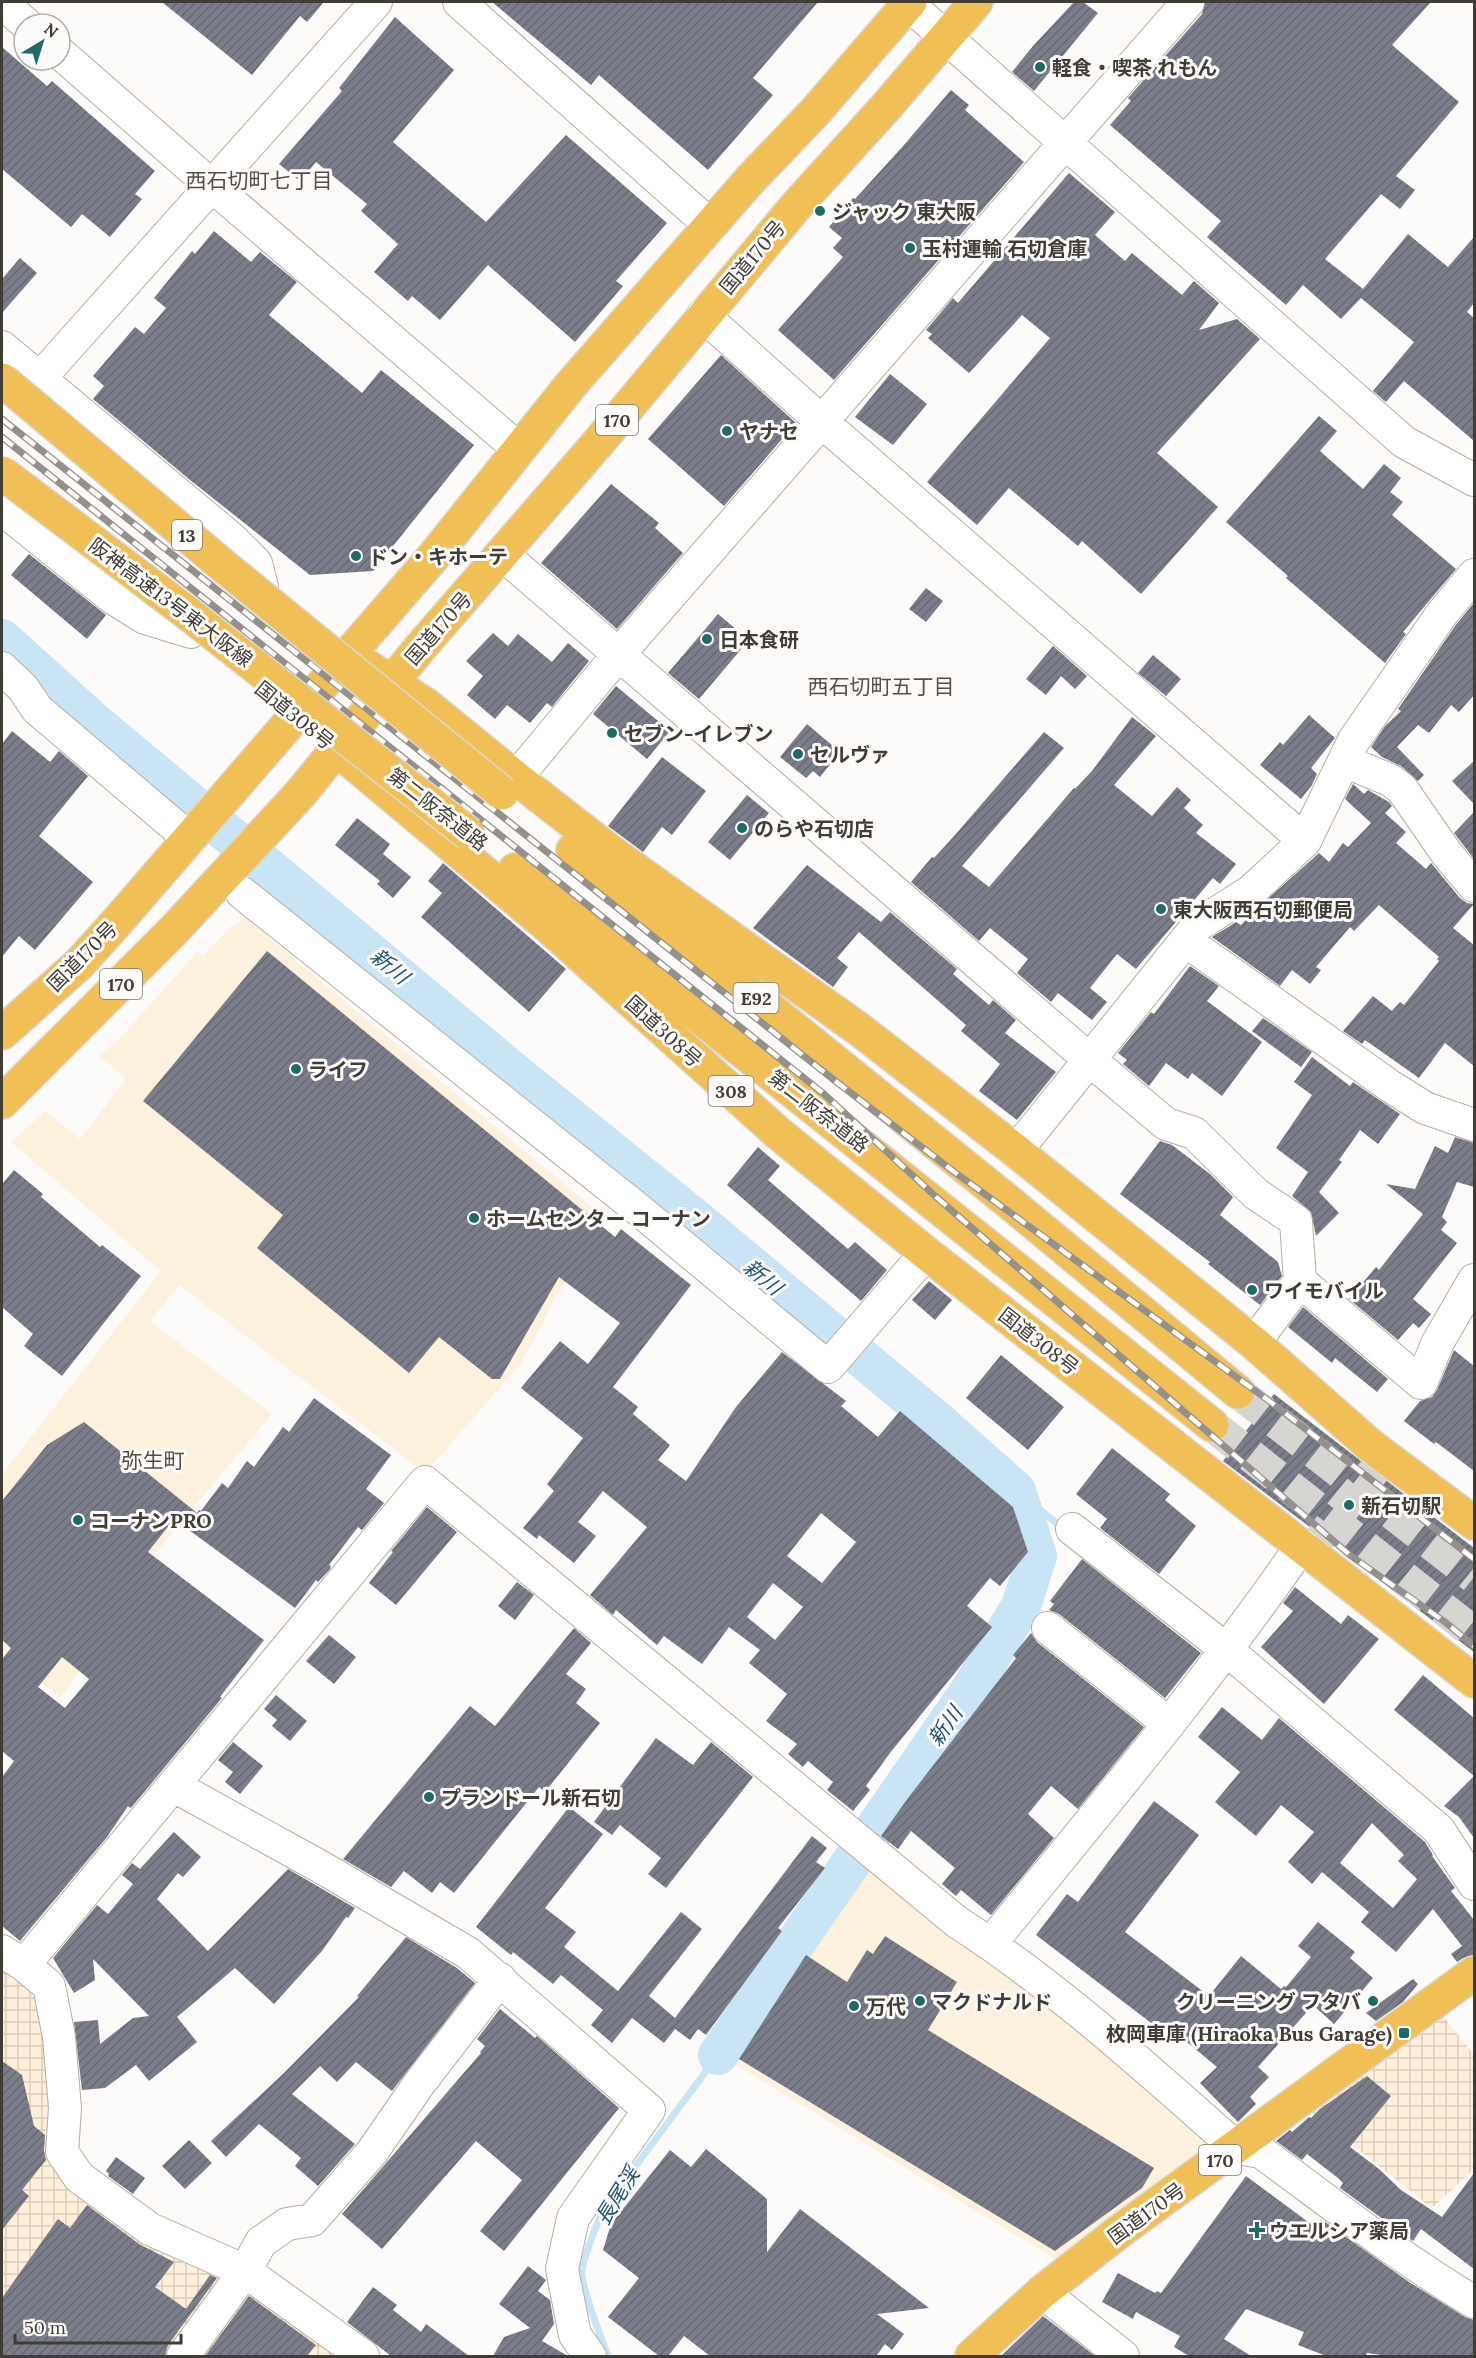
<svg xmlns="http://www.w3.org/2000/svg" width="1476" height="2358" font-family="Lora,'Noto Sans JP',serif">
	<style>
		.commercial { fill: #fcf1dc }
		.industrial { fill: url(#industrial-grid) }
		.lines { fill: none; stroke-linecap: round; stroke-linejoin: round }
		.stream { stroke: #c8e4f5; stroke-width: 7 }
		.river { stroke: #c8e4f5; stroke-width: 40 }
		.building { fill: url(#building-hatch); fill-rule: evenodd }
		.minor-tunnel { stroke: #d7d5d2; stroke-width: 32; stroke-dasharray: 32 16; stroke-linecap: butt }
		.highway-tunnel { stroke: #d7d5d2; stroke-width: 33; stroke-dasharray: 33 16; stroke-linecap: butt }
		.minor-casing { stroke: #b7ada0; stroke-width: 34 }
		.highway-casing { stroke: #d9d8d7; stroke-width: 36 }
		.minor { stroke: #fff; stroke-width: 32 }
		.highway { stroke: #f0bf56; stroke-width: 33 }
		.rail-casing { stroke: #94918d; stroke-width: 7 }
		.rail { stroke: #fdfbf9; stroke-width: 4.5; stroke-dasharray: 14; stroke-linecap: butt }
		.highway-bridge-casing { stroke: #d9d8d7; stroke-width: 36; stroke-linecap: butt }
		.highway-bridge { stroke: #f0bf56; stroke-width: 33 }
		.poi-dot { fill: #1e6a68; stroke: #fdfbf9; stroke-width: 2 }
		.labels { text-anchor: middle; dominant-baseline: central; stroke-width: 6; stroke-linejoin: round; paint-order: stroke }
		.shield { fill: #fdfbf9; stroke: #797570; stroke-width: 1.5 }
		.shield-label { font-size: 18px; font-weight: bold; fill: #403c36 }
		.poi-label { font-size: 20px; font-weight: bold; fill: #403c36; stroke: #fdfbf9; text-anchor: start }
		.street-label { font-size: 20px; fill: #403c36; stroke: #fdfbf9 }
		.neighbourhood-label { font-size: 21px; fill: #564e43; stroke: #fdfbf9 }
		.water-label { font-size: 21px; font-style: italic; fill: #1b5370; stroke: #fdfbf9 }
	</style>
	<defs>
		<pattern id="industrial-grid" width="8" height="8" patternUnits="userSpaceOnUse" patternTransform="scale(1.5)"><rect width="8" height="8" fill="#feeeda"/><path d="M0 4h8M4 0v8" fill="none" stroke="#dbcdbc"/></pattern>
		<pattern id="building-hatch" width="6" height="6" patternUnits="userSpaceOnUse" patternTransform="scale(1.5)"><rect width="6" height="6" fill="#7b7d8a"/><path d="M-1 1l2-2M0 6l6-6M5 7l2-2" fill="none" stroke="#666872"/></pattern>
	</defs>
	<rect width="100%" height="100%" fill="#fdfbf9"/>
	<path class="commercial" d="M247,914L267,936L600,1214L520,1365L425,1473L179,1285L150,1321L272,1414L106,1612L116,1621L60,1698L2,1650V1474L161,1271L11,1142L45,1111L80,1139L126,1079L100,1056L123,1035L198,951L203,956L232,925L238,924Z
		M866,1866L1100,2047L1207,2141V2148L1060,2262L723,2057Z"/>
	<path class="industrial" d="M2,1951L49,1986L62,2152L353,2356H2Z
		M1440,2012L1474,2055V2169L1432,2208L1306,2108Z"/>
	<g class="lines">
		<path class="stream" d="M1016,1491L1064,1529
			M608,2356C602,2340 581,2287 582,2272C583,2256 596,2227 603,2210L718,2055"/>
		<path class="river" d="M2,639L95,723L511,1070L693,1217L936,1420L1016,1491L1037,1556L1021,1606L972,1688L718,2055"/>
	</g>
	<path class="building" d="M162,2H324L307,22L300,16L252,75Z
		M492,2H818L753,78L773,95L708,170L599,75L591,85Z
		M1074,2H1083L1098,13L1034,91L1012,72L1033,46Z
		M1205,2H1431L1392,45L1459,102L1396,176L1415,190L1400,209L1381,194L1325,259L1363,289L1408,234L1448,267L1474,237V303L1467,312L1474,318V441L1404,381L1386,402L1373,391L1414,342L1361,298L1341,319L1303,285L1286,305L1207,237L1221,221L1110,125L1131,101L1128,98L1202,14Z
		M395,17L454,70L393,142L486,222L566,135L667,223L616,281L623,286L575,342L488,265L440,320L412,296L408,301L374,272L398,244L361,211L367,204L316,162L300,181L279,164L342,91L339,88Z
		M2,47L47,86L52,81L155,171L135,194L142,199L110,237L82,214L71,227L2,169Z
		M951,90L969,105L965,110L1024,162L834,380L778,330L843,257L833,248L842,238L829,227L853,198L855,199L903,146Z
		M1069,173L1115,212L1095,235L1125,261L1132,253L1182,295L1194,281L1219,303L1199,330L1237,319L1260,339L1157,453L1218,507L1141,594L1082,541L1078,546L1009,488L977,525L927,482L1050,338L1022,315L969,373L928,338L932,334L926,330L953,298L958,303Z
		M214,231L251,262L260,252L297,282L269,315L362,393L381,370L474,445L373,571L310,575L190,480L93,399L104,386L93,376L135,327L144,334L166,308L154,298L192,251L195,254Z
		M20,258L37,273L2,313V279Z
		M721,355L796,423L724,506L648,439Z
		M890,374L927,404L893,445L855,417Z
		M1319,416L1337,431L1320,451L1363,489L1384,464L1401,478L1390,492L1403,502L1392,515L1456,569L1403,632L1406,634L1385,663L1286,578L1288,576L1226,522Z
		M611,484L659,523L655,528L683,553L617,629L541,563Z
		M29,554L106,615L87,639L11,575Z
		M926,588L943,601L926,622L909,609Z
		M1474,603V695L1459,712L1451,705L1429,733L1418,725L1397,747L1424,775L1418,781L1401,766L1382,757L1371,747L1385,726L1401,711L1398,709L1455,626Z
		M718,614L749,640L699,699L668,673Z
		M493,633L508,646L518,634L552,662L568,643L589,661L552,707L547,703L530,723L507,705L495,719L467,695L483,676L466,661Z
		M1053,646L1087,676L1075,689L1061,676L1046,695L1026,679Z
		M1153,655L1181,679L1166,696L1138,673Z
		M616,686L670,731L647,759L593,714Z
		M1309,715L1335,738L1311,768L1317,774L1312,785L1301,799L1260,765L1280,742L1283,745Z
		M1132,717L1156,736L1114,785L1152,816L1177,787L1191,800L1184,808L1203,825L1196,833L1236,864L1220,884L1213,878L1136,969L1117,954L1090,988L1107,1002L1092,1020L1058,993L1051,1002L1017,973L1028,959L990,928L979,941L911,882L932,857L934,858L955,835L1044,732L1064,748L962,866L989,887L1074,788L1075,789L1092,771Z
		M807,724L840,752L820,777L813,771L806,778L780,757Z
		M12,731L50,762L59,751L88,776L39,836L93,882L35,950L19,936L2,957V744Z
		M662,757L706,791L672,835L662,827L643,852L608,826Z
		M1474,761V804L1452,781Z
		M1353,784L1364,794L1368,790L1389,802L1392,806L1385,813L1406,832L1396,843L1426,869L1431,863L1460,898L1467,903L1474,904L1453,928L1474,945V1066L1445,1043L1419,1078L1365,1040L1362,1044L1343,1031L1373,996L1392,1011L1400,1002L1404,1005L1439,961L1437,959L1439,957L1379,905L1354,931L1350,927L1316,967L1321,970L1310,984L1292,970L1280,986L1212,937L1236,922L1241,925L1254,911L1319,853L1329,862L1343,843L1348,847L1371,823L1345,799Z
		M747,795L769,813L730,860L708,842Z
		M1474,812V859L1454,833Z
		M357,818L390,844L383,854L411,877L393,898L377,884L380,881L335,845Z
		M443,863L566,969L529,1012L421,917L442,893L428,881Z
		M807,865L881,922L890,912L957,969L953,974L989,1005L993,1000L1016,1020L1005,1033L1056,1072L1017,1120L979,1091L1000,1064L961,1031L966,1025L859,932L837,958L848,967L833,987L753,928Z
		M267,951L615,1237L621,1229L691,1285L613,1387L638,1407L633,1414L670,1445L658,1460L686,1481L736,1407L782,1352L846,1401L841,1406L878,1437L900,1411L1013,1507L1028,1552L1000,1586L990,1578L967,1606L992,1627L890,1753L866,1786L870,1790L853,1811L827,1790L833,1782L808,1761L803,1767L788,1754L797,1744L766,1721L787,1694L749,1663L760,1650L729,1627L702,1664L664,1636L657,1645L616,1610L613,1615L590,1595L647,1527L603,1491L578,1522L596,1536L574,1563L539,1535L537,1539L523,1528L554,1491L547,1484L583,1438L521,1388L560,1341L588,1364L620,1323L559,1277L500,1379H492L439,1337L409,1373L257,1248L283,1215L143,1101ZM821,1513L856,1542L822,1583L787,1556ZM773,1583L803,1607L775,1640L747,1617Z
		M1190,966L1219,986L1207,1001L1262,1042L1222,1096L1192,1073L1188,1079L1166,1063L1149,1086L1123,1064L1127,1060L1118,1053L1151,1012L1154,1014Z
		M1263,1018L1312,1052L1301,1067L1252,1031Z
		M1312,1057L1350,1086L1353,1082L1400,1114L1378,1144L1360,1130L1339,1160L1342,1162L1319,1192L1339,1213L1316,1236L1311,1212L1292,1196L1308,1172L1276,1148L1312,1095L1294,1082Z
		M1455,1137L1474,1143V1187L1457,1182L1442,1217L1447,1222L1441,1230L1457,1243L1413,1299L1431,1314L1419,1328L1413,1323L1398,1340L1349,1299L1376,1267L1379,1270L1423,1214L1386,1184L1415,1189L1435,1146L1448,1153Z
		M1160,1141L1172,1145L1210,1174L1233,1197L1220,1215L1278,1262L1282,1276L1260,1305L1208,1264L1210,1262L1120,1194Z
		M758,1147L780,1166L768,1180L848,1249L855,1242L887,1270L861,1301L727,1185Z
		M14,1170L43,1194L41,1197L100,1247L102,1245L141,1276L62,1376L24,1346L33,1334L2,1307V1184Z
		M929,1281L952,1300L935,1320L912,1300Z
		M1303,1307L1388,1379L1377,1392L1335,1358L1332,1363L1288,1327Z
		M1454,1350L1474,1366V1471L1436,1442L1434,1444L1404,1421L1420,1401L1432,1397L1437,1390Z
		M1001,1355L1064,1407L1028,1450L966,1398Z
		M1274,1394L1474,1548V1652L1223,1461Z
		M314,1398L391,1455L366,1489L384,1503L362,1530L358,1527L329,1565L331,1566L330,1569L318,1582L316,1580L295,1608L174,1519L148,1552L264,1640L220,1697L222,1698L131,1808L128,1806L107,1837L20,1941L2,1926V1777L14,1761L2,1751V1659L11,1648L2,1640V1501L47,1445L84,1422L197,1513L199,1510L201,1511L222,1483L228,1488L247,1461L254,1467L283,1427L289,1432ZM62,1657L89,1679L65,1708L38,1687Z
		M1112,1448L1170,1494L1165,1500L1196,1526L1159,1574L1100,1528L1107,1519L1076,1494Z
		M427,1507L457,1532L396,1605L369,1583L393,1552L391,1551Z
		M1082,1559L1201,1653L1165,1698L1059,1614L1049,1610L1054,1604L1050,1601Z
		M517,1582L534,1595L515,1620L498,1606Z
		M1295,1587L1341,1624L1348,1615L1379,1639L1324,1704L1261,1647L1293,1611L1283,1603Z
		M574,1628L591,1643L566,1674L586,1689L576,1703L600,1723L545,1792L539,1787L454,1893L440,1882L432,1893L404,1871L391,1887L343,1859L470,1706L495,1726Z
		M1031,1633L1037,1642L1144,1727L1078,1809L1051,1786L1028,1814L1054,1838L991,1915L961,1890L956,1896L942,1884L955,1868L911,1831L898,1849L881,1836L908,1798L1016,1658L1013,1655Z
		M329,1635L356,1657L334,1684L306,1661Z
		M1423,1675L1474,1718V1838L1459,1817L1444,1806L1474,1776L1394,1710Z
		M276,1695L307,1721L290,1741L272,1726L277,1720L264,1709Z
		M1222,1707L1262,1740L1279,1718L1425,1842L1433,1855L1432,1856L1455,1888L1451,1891L1474,1920V1955L1463,1958L1457,1962L1451,1954L1462,1946L1433,1909L1396,1952L1361,1922L1369,1912L1322,1872L1312,1884L1288,1862L1314,1832L1281,1805L1256,1836L1215,1802L1240,1772L1198,1737ZM1372,1823L1404,1855L1398,1861L1417,1879L1393,1908L1340,1863Z
		M656,1738L693,1765L711,1742L753,1777L666,1888L648,1874L661,1858L620,1825L612,1835L594,1822Z
		M233,1742L263,1766L240,1794L225,1782L233,1772L218,1760Z
		M1154,1801L1199,1835L1125,1932L1209,1996L1241,1956L1281,1989L1284,1986L1286,1987L1311,1957L1298,1946L1318,1922L1355,1952L1350,1958L1373,1978L1334,2024L1313,2005L1258,2067L1269,2077L1250,2097L1256,2104L1238,2122L1200,2083L1217,2067L1164,2023L1159,2029L1036,1935L1067,1894L1078,1902Z
		M569,1807L603,1834L545,1908L576,1932L564,1947L618,1991L681,1912L702,1929L649,1996L675,2018L812,1836L827,1848L816,1862L825,1868L778,1928L782,1931L706,2035L698,2029L690,2040L675,2029L664,2043L632,2018L612,2043L591,2025L603,2010L561,1975L553,1984L513,1952L511,1955L476,1927Z
		M174,1832L201,1857L183,1877L178,1873L157,1899L208,1951L288,1869L355,1908L348,1918L346,1917L322,1951L274,2004L235,1968L177,2017L197,2042L149,2081L136,2065L105,2088L82,2090L74,2022L98,2020L100,2044L133,2018L149,2016L93,1959L95,1980L74,1993L53,1958L97,1905L108,1914L133,1884L122,1875L132,1863L140,1869L138,1871Z
		M885,1936L957,1982L928,2030L1154,2168L1142,2188L1055,2251L739,2059L806,1955L847,1982L867,1950L873,1954Z
		M406,1937L457,1968L475,1983L392,2091L356,2062L337,2082L320,2066L292,2094L355,2144L318,2186L295,2166L301,2158L259,2124L226,2157L211,2141L284,2073L359,1997L357,1996Z
		M1413,1979L1418,1984L1403,2002L1376,2021L1366,2013Z
		M500,2009L535,2038L537,2036L619,2108L504,2251L480,2231L522,2180L476,2141L382,2249L342,2214L481,2053L480,2052L485,2046L477,2039Z
		M2,2061L22,2075L34,2126L45,2135L44,2151L46,2160L22,2190L29,2196L2,2230Z
		M1367,2076L1391,2096L1350,2147L1379,2169L1401,2190L1442,2217L1474,2173V2269L1421,2229L1413,2241L1340,2188L1343,2183L1338,2178L1307,2154L1302,2160L1276,2141L1290,2130L1292,2132L1309,2117L1311,2118L1320,2109Z
		M189,2140L212,2163L185,2189L162,2166Z
		M706,2149L767,2199V2252L800,2209L929,2308L877,2314L904,2334L892,2350L885,2344L876,2356H710L684,2336L668,2356H659L608,2317L639,2278L603,2250L611,2224L670,2150L691,2167Z
		M116,2157L145,2178L133,2194L108,2176L109,2174L106,2171Z
		M1246,2176L1315,2227L1321,2219L1409,2282L1465,2317L1474,2320V2356H1389L1367,2353L1366,2356H1326L1298,2345L1304,2332L1246,2309L1224,2339L1251,2356H1189L1174,2347L1180,2336L1136,2312L1133,2319L1102,2302L1118,2273L1155,2293L1157,2291L1161,2293Z
		M87,2205L139,2244L174,2262L155,2287L186,2309L210,2275L217,2278L168,2345L165,2356H2V2298L58,2219L70,2228Z
		M528,2266L546,2280L538,2291L550,2300L554,2324L542,2341L568,2356H493L504,2337L530,2328L499,2304Z
		M373,2287L397,2305L393,2310L421,2332L426,2324L469,2356H391L347,2322Z
		M249,2296L316,2345L307,2356H205Z
		M1043,2316L1095,2356H1001Z"/>
	<g class="lines">
		<path class="minor-tunnel" d="M1310,1551L1385,1457"/>
		<path class="highway-tunnel" d="M1238,1392L1474,1577
			M1212,1425L1474,1633"/>
		<defs>
			<path id="minor" d="M2,2L26,24
				M459,2L710,225
				M906,2L1404,442L1474,480
				M60,53L212,186L520,450
				M703,315L821,421L1305,841
				M2,347L232,539L256,563L262,587
				M40,378L376,2
				M2,509L113,598L145,618L191,632
				M502,554L1090,1060L1166,1124L1194,1133L1256,1194L1296,1221L1300,1281L1254,1343
				M2,668L23,688L37,709L190,839
				M1344,761L1390,780L1402,789L1447,854L1474,886
				M516,778L618,655L1188,2
				M242,893L639,1210L828,1367L926,1253
				M1186,941L1390,1086L1425,1108L1474,1125
				M1016,1151L1198,925L1251,891L1305,841L1354,740L1441,615L1474,575
				M1300,1281L1421,1383L1438,1342L1474,1280
				M1072,1529L1227,1650L1439,1830L1474,1884
				M1048,1628L1169,1724
				M174,1786L321,1867L468,1953L649,2110L573,2218L562,2269L575,2335L590,2356
				M991,1943C1097,1813 1206,1684 1302,1545
				M2,1951L24,1965L49,1986L59,2037L65,2108L62,2152L79,2177L150,2229L245,2271L363,2356
				M24,1965L425,1482L957,1922C1058,1987 1147,2069 1237,2148L1261,2152C1331,2203 1400,2258 1474,2302
				M1042,2292L1123,2356
				M183,2356L245,2271L261,2242L287,2224L312,2220L372,2152L419,2084L500,1979"/>
			<path id="highway" d="M362,663L425,704L516,778L615,855L860,1030L1016,1151L1254,1343L1371,1446L1474,1523
				M346,757L549,927L778,1133L926,1253L1474,1681
				M573,850L1010,1203L1238,1392
				M515,870L1212,1425
				M2,1033L79,964L117,922L434,556L570,386L750,180L815,112L910,2
				M2,1102L176,928L300,794L420,648L598,443L797,205L886,107L976,2
				M972,2356L1042,2292L1120,2231L1474,1973"/>
		</defs>
		<use href="#minor" class="minor-casing"/>
		<use href="#highway" class="highway-casing"/>
		<use href="#minor" class="minor"/>
		<use href="#highway" class="highway"/>
		<defs>
			<path id="rail" d="M2,419L834,1080L953,1171L1272,1403L1474,1559
				M2,437L824,1094L935,1196L1351,1556L1445,1622L1474,1646"/>
		</defs>
		<use href="#rail" class="rail-casing"/>
		<use href="#rail" class="rail"/>
		<defs>
			<path id="highway-bridge" d="M2,380L226,568L502,793
				M2,473L186,612L469,834"/>
		</defs>
		<use href="#highway-bridge" class="highway-bridge-casing"/>
		<use href="#highway-bridge" class="highway-bridge"/>
	</g>
	<g class="poi-dot">
		<circle cx="1040" cy="67" r="6"/>
		<circle cx="820" cy="211" r="6"/>
		<circle cx="910" cy="248" r="6"/>
		<circle cx="727" cy="431" r="6"/>
		<circle cx="356" cy="556" r="6"/>
		<circle cx="707" cy="639" r="6"/>
		<circle cx="612" cy="733" r="6"/>
		<circle cx="798" cy="754" r="6"/>
		<circle cx="742" cy="828" r="6"/>
		<circle cx="1161" cy="909" r="6"/>
		<circle cx="296" cy="1069" r="6"/>
		<circle cx="474" cy="1218" r="6"/>
		<circle cx="1252" cy="1290" r="6"/>
		<circle cx="1349" cy="1505" r="6"/>
		<circle cx="78" cy="1520" r="6"/>
		<circle cx="429" cy="1797" r="6"/>
		<circle cx="920" cy="2001" r="6"/>
		<circle cx="1373" cy="2001" r="6"/>
		<circle cx="854" cy="2006" r="6"/>
		<rect x="1398" y="2027" width="12" height="12" rx="3"/>
		<path d="M1254 2221h6v6h6v6h-6v6h-6v-6h-6v-6h6z"/>
	</g>
	<g class="labels">
		<g class="shield">
			<rect x="596" y="405" width="42" height="30" rx="4.5"/>
			<rect x="172" y="520" width="30" height="30" rx="4.5"/>
			<rect x="100" y="969" width="42" height="30" rx="4.5"/>
			<rect x="733.5" y="983" width="45" height="30" rx="4.5"/>
			<rect x="708.5" y="1076" width="45" height="30" rx="4.5"/>
			<rect x="1199" y="2145" width="42" height="30" rx="4.5"/>
		</g>
		<g class="shield-label">
			<text x="617" y="420">170</text>
			<text x="187" y="535">13</text>
			<text x="121" y="984">170</text>
			<text x="756" y="998">E92</text>
			<text x="731" y="1091">308</text>
			<text x="1220" y="2160">170</text>
		</g>
		<g class="poi-label">
			<text x="1052" y="67">軽食・喫茶 れもん</text>
			<text x="832" y="211">ジャック 東大阪</text>
			<text x="922" y="248">玉村運輸 石切倉庫</text>
			<text x="739" y="431">ヤナセ</text>
			<text x="368" y="556">ドン・キホーテ</text>
			<text x="719" y="639">日本食研</text>
			<text x="624" y="733">セブン-イレブン</text>
			<text x="810" y="754">セルヴァ</text>
			<text x="754" y="828">のらや石切店</text>
			<text x="1173" y="909">東大阪西石切郵便局</text>
			<text x="308" y="1069">ライフ</text>
			<text x="486" y="1218">ホームセンター コーナン</text>
			<text x="1264" y="1290">ワイモバイル</text>
			<text x="1361" y="1505">新石切駅</text>
			<text x="90" y="1520">コーナンPRO</text>
			<text x="441" y="1797">プランドール新石切</text>
			<text x="932" y="2001">マクドナルド</text>
			<text x="1361" y="2001" text-anchor="end">クリーニング フタバ</text>
			<text x="866" y="2006">万代</text>
			<text x="1392" y="2033" text-anchor="end">枚岡車庫 (Hiraoka Bus Garage)</text>
			<text x="1269" y="2230">ウエルシア薬局</text>
		</g>
		<g class="street-label">
			<text transform="translate(752 257) rotate(-50)">国道170号</text>
			<text transform="translate(171 602) rotate(37)">阪神高速13号東大阪線</text>
			<text transform="translate(438 628) rotate(-49)">国道170号</text>
			<text transform="translate(295 715) rotate(39)">国道308号</text>
			<text transform="translate(438 809) rotate(38)">第二阪奈道路</text>
			<text transform="translate(82 956) rotate(-45)">国道170号</text>
			<text transform="translate(664 1031) rotate(42)">国道308号</text>
			<text transform="translate(819 1111) rotate(38)">第二阪奈道路</text>
			<text transform="translate(1039 1341) rotate(38)">国道308号</text>
			<text transform="translate(1146 2213) rotate(-36)">国道170号</text>
		</g>
		<g class="neighbourhood-label">
			<text x="259" y="180">西石切町七丁目</text>
			<text x="881" y="686">西石切町五丁目</text>
			<text x="153" y="1460">弥生町</text>
		</g>
		<g class="water-label">
			<text transform="translate(390 966) rotate(40)">新川</text>
			<text transform="translate(763 1277) rotate(40)">新川</text>
			<text transform="translate(945 1726) rotate(-55)">新川</text>
			<text transform="translate(617 2196) rotate(-58)">長尾渓</text>
		</g>
	</g>
	<rect width="1476" height="2358" fill="none" stroke="#403c36" stroke-width="6"/>
	<g transform="translate(42 42) rotate(38)"><circle r="28" fill="#fdfbf9" stroke="#b1afab" stroke-width="1.5"/>
	<path d="M0-4.5L10 22L0 15L-10 22Z" fill="#1e6a68"/>
	<text y="-9" font-size="16" font-weight="bold" text-anchor="middle" fill="#403c36">N</text>
	</g>
	<path d="M15 2334v9h166v-9" fill="none" stroke="#403c36" stroke-width="3"/>
	<text x="24" y="2334" font-size="18" fill="#403c36" stroke="#fdfbf9" stroke-width="4.5" paint-order="stroke">50 m</text>
</svg>
